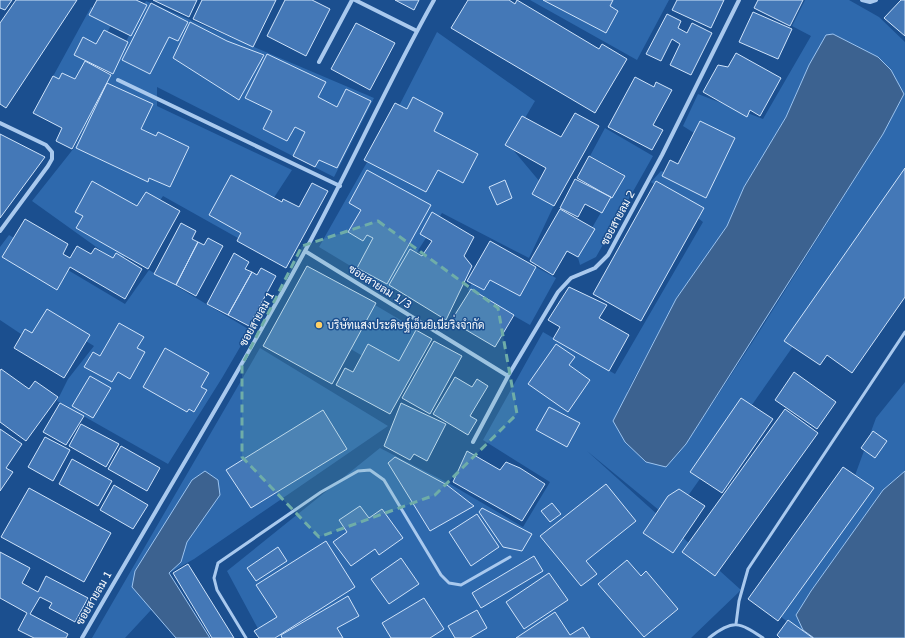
<svg xmlns="http://www.w3.org/2000/svg" width="905" height="638" font-family="'Varela Round',Sarabun,sans-serif">
	<style>
		.green { fill: #2e69ad; fill-rule: evenodd }
		.water { fill: #3c6290; stroke: #9cc4f0 }
		.building { fill: #4478b7; stroke: #cfe3fa }
		.lines { fill: none; stroke-linecap: round; stroke-linejoin: round }
		.service { stroke: #a9c9ee; stroke-width: 3 }
		.minor { stroke: #a9c9ee; stroke-width: 4 }
		.marked { fill: #6fada8; fill-opacity: 0.2; stroke: #6fada8; stroke-width: 3; stroke-dasharray: 8 5; stroke-linejoin: round }
		.poi-dot { fill: #ffd166; stroke: #1b4f8f; stroke-width: 1.5 }
		.labels { text-anchor: middle; dominant-baseline: central; stroke-width: 3; stroke-linejoin: round; paint-order: stroke }
		.street-label { font-size: 11px; fill: #fff; stroke: #1b4f8f }
		.poi-label { font-size: 11px; fill: #fff; stroke: #1b4f8f; text-anchor: start }
	</style>
	<rect width="100%" height="100%" fill="#1b4f8f"/>
	<path class="green" d="M530,0H669L637,60Z
		M805,0H849L879,17L905,42V187L671,520L587,451L741,590L691,638H263L227,571L380,448L450,484L523,527L550,482L483,440L543,332L615,374L703,222L651,182L661,171L697,183L721,150L683,126L698,94L763,119L811,36L792,26ZM833,34L878,57L891,70L904,94L883,134L759,332L686,444L666,467L627,392L676,299L727,226L744,187L786,117L809,65Z
		M146,1L374,98L334,177L157,87V106L292,170L245,242L163,196L120,264L32,201L74,148Z
		M91,7L114,20L74,92L51,80Z
		M437,32L535,101L509,145L556,201L529,258L442,213L392,291L319,247L400,104Z
		M605,128L653,156L596,257L580,265L577,254L623,174L590,156Z
		M9,235L125,304L149,270L250,330L222,378L168,464L57,401L68,379L94,346L48,318L33,342L0,320V247Z
		M494,244L556,278L530,325L468,290Z
		M370,302L419,331L393,374L344,345Z
		M260,348L388,426L194,559L169,573L151,610L125,638H92Z
		M905,382V471L883,490L811,591L797,615L803,630L814,638H808L780,616L850,489L876,418Z"/>
	<path class="water" d="M833,34L878,57L891,70L904,94L883,134L686,444L666,467L646,462L625,442L613,421L676,299L727,226L744,187L786,117L809,65L826,35Z
		M205,471L218,480L220,495L187,542L181,562L169,573L210,638H176L132,587L135,571L192,480Z
		M905,471V638H814L803,630L796,615L811,591L883,490Z"/>
	<path class="building" d="M0,0H12L5,10L0,8Z
		M16,0H77L6,108L0,104V23Z
		M97,0H136L147,5L131,36L89,15Z
		M153,0H197L189,17Z
		M202,0H276L253,47L193,19Z
		M285,0H312L330,9L306,56L267,36Z
		M395,0H419L414,10Z
		M468,0H509L515,4L517,0L599,49L602,44L627,59L595,113L451,28Z
		M543,0H613L610,6L618,11L606,33Z
		M677,0H724L711,28L672,10Z
		M758,0H803L790,26L754,8Z
		M901,0H905V36L884,18Z
		M151,3L188,22L178,41L169,37L150,74L122,60Z
		M753,12L792,29L778,59L739,42Z
		M667,14L681,21L678,28L687,33L692,23L712,33L691,75L670,65L680,44L672,39L661,61L646,54Z
		M190,22L227,41L264,55L239,100L173,58Z
		M356,23L395,43L370,90L331,69Z
		M104,30L128,42L113,74L74,55L83,37L96,44Z
		M736,53L781,78L760,116L750,110L747,117L703,92L718,65L728,67Z
		M267,54L326,82L318,97L337,107L346,89L371,101L337,168L319,160L315,167L293,156L305,132L295,127L287,141L263,129L272,111L245,98Z
		M85,61L111,75L72,149L56,141L62,128L33,113L53,76L59,79L62,73L75,79Z
		M635,77L654,87L656,82L672,90L653,125L663,130L652,150L608,127Z
		M107,83L153,104L141,129L156,136L158,132L189,147L170,187L149,178L148,182L76,148Z
		M413,97L443,113L434,131L478,154L463,183L438,170L426,192L364,160L395,103L407,109Z
		M575,113L599,126L554,206L532,194L546,168L505,145L522,116L561,137Z
		M700,121L735,138L706,198L662,176L670,160L678,164Z
		M0,134L45,157L0,218Z
		M589,156L625,176L612,198L577,178Z
		M905,168V297L852,373L827,355L820,365L784,341Z
		M367,170L431,205L387,284L357,268L373,238L367,235L363,241L348,232L361,210L349,203Z
		M231,175L282,202L283,199L299,207L312,183L328,191L286,268L237,241L241,233L209,215Z
		M575,179L611,197L602,213L585,204L578,217L560,208Z
		M505,180L512,198L497,205L489,187Z
		M92,181L137,206L146,192L180,211L148,269L76,228L83,216L75,212Z
		M656,181L704,208L641,321L593,294Z
		M560,209L595,229L578,257L567,251L553,275L530,261Z
		M432,212L474,237L464,256L472,266L446,320L389,285L410,249L422,256L432,241L420,234Z
		M25,219L68,244L63,254L70,258L77,246L91,254L95,248L113,258L116,253L142,269L125,299L70,267L57,290L2,257Z
		M181,223L196,231L192,239L198,242L176,285L154,274Z
		M208,238L223,246L196,296L176,285L198,242L204,245Z
		M490,241L536,267L520,296L490,280L484,290L467,281Z
		M234,253L249,262L245,269L252,272L228,315L207,304Z
		M307,266L376,303L332,384L263,346Z
		M261,268L276,276L249,326L228,315L252,272L257,275Z
		M569,287L607,305L599,318L629,335L609,371L553,339L560,327L548,320Z
		M471,289L514,315L495,347L451,321Z
		M47,309L90,335L64,378L14,348L25,329L32,333Z
		M119,323L144,337L137,348L145,352L130,379L118,372L112,382L84,367L93,352L100,356Z
		M416,330L432,339L390,414L336,385L345,368L353,372L368,344L399,361Z
		M434,341L462,356L430,414L402,398Z
		M556,344L575,357L569,365L590,380L568,412L528,384Z
		M165,348L209,373L201,387L207,390L194,412L189,409L187,412L143,387Z
		M1,369L29,389L35,381L58,397L26,441L0,422V371Z
		M794,372L836,402L817,429L775,400Z
		M90,376L111,388L93,418L72,406Z
		M455,377L472,387L477,379L488,386L470,416L477,420L468,435L433,414Z
		M741,398L773,419L722,493L690,472Z
		M60,403L84,416L66,445L43,432Z
		M401,403L446,424L427,461L414,454L410,460L384,446Z
		M549,407L580,423L567,447L536,430Z
		M785,409L818,433L715,576L682,552Z
		M323,410L347,449L251,508L226,470Z
		M81,424L119,444L106,467L69,446Z
		M0,429L22,444L6,468L13,472L0,491Z
		M873,431L887,441L875,458L861,448Z
		M45,437L70,450L53,481L28,467Z
		M121,446L160,468L147,491L108,469Z
		M467,451L500,470L506,462L520,468L545,484L522,521L453,482Z
		M395,457L447,485L474,506L430,531L388,463Z
		M72,459L112,481L98,506L59,484Z
		M843,467L874,488L778,621L748,599Z
		M606,484L636,521L586,561L597,574L581,586L540,536Z
		M114,485L148,505L133,529L100,510Z
		M29,488L111,533L84,582L1,537Z
		M679,489L705,506L673,553L643,533L668,496Z
		M552,503L561,514L550,522L541,511Z
		M360,506L369,518L382,509L403,538L379,555L375,549L351,566L333,542L347,532L339,520Z
		M482,508L532,534L522,551L503,547L479,512Z
		M477,514L499,547L471,566L449,532Z
		M326,541L355,587L275,638H259L254,631L277,617L256,585Z
		M278,547L287,561L256,581L247,568Z
		M0,552L30,568L22,583L38,592L46,576L88,598L75,622L49,608L52,603L40,597L30,614L68,634L66,638H34L18,630L27,613L0,598Z
		M534,556L543,571L481,608L472,593Z
		M401,558L419,584L389,604L371,579Z
		M627,560L641,576L646,571L678,609L644,637L598,584Z
		M188,564L234,638H212L173,573Z
		M549,573L568,600L524,629L506,602Z
		M348,596L359,616L337,628L343,638H282L281,635Z
		M424,598L444,629L430,638H391L382,623Z
		M477,610L487,628L470,638H455L448,626Z
		M555,612L570,635L583,627L590,638H516Z
		M788,620L813,638H780L777,635Z"/>
	<g class="lines">
		<path class="service" d="M736,624L739,601L748,569L905,332
			M246,638L217,590L214,578L218,563L321,492L358,471L370,470L384,480L441,575L449,583L461,585L510,557
			M709,638C733,619 739,622 763,638"/>
		<path class="minor" d="M355,0L417,31
			M862,0L870,2L876,0
			M319,62L352,0
			M118,80L340,186
			M0,123L46,145L52,152V159L48,166L0,231
			M305,251L508,376
			M473,442L508,376L558,292L571,278L595,268L608,255L662,155L739,0
			M82,638C156,509 234,382 305,251C350,168 388,82 434,0"/>
	</g>
	<path class="marked" d="M378,221L498,308L517,414L435,495L319,537L242,457V365L302,246Z"/>
	<circle class="poi-dot" cx="319" cy="325" r="4"/>
	<g class="labels">
		<g class="street-label">
			<text transform="translate(618 218) rotate(-62)">ซอยสายลม 2</text>
			<text transform="translate(380 287) rotate(32)">ซอยสายลม 1/3</text>
			<text transform="translate(257 319) rotate(-61)">ซอยสายลม 1</text>
			<text transform="translate(94 598) rotate(-60)">ซอยสายลม 1</text>
		</g>
		<g class="poi-label">
			<text x="327" y="325">บริษัทแสงประดิษฐ์เอ็นยิเนียริ่งจำกัด</text>
		</g>
	</g>
</svg>
